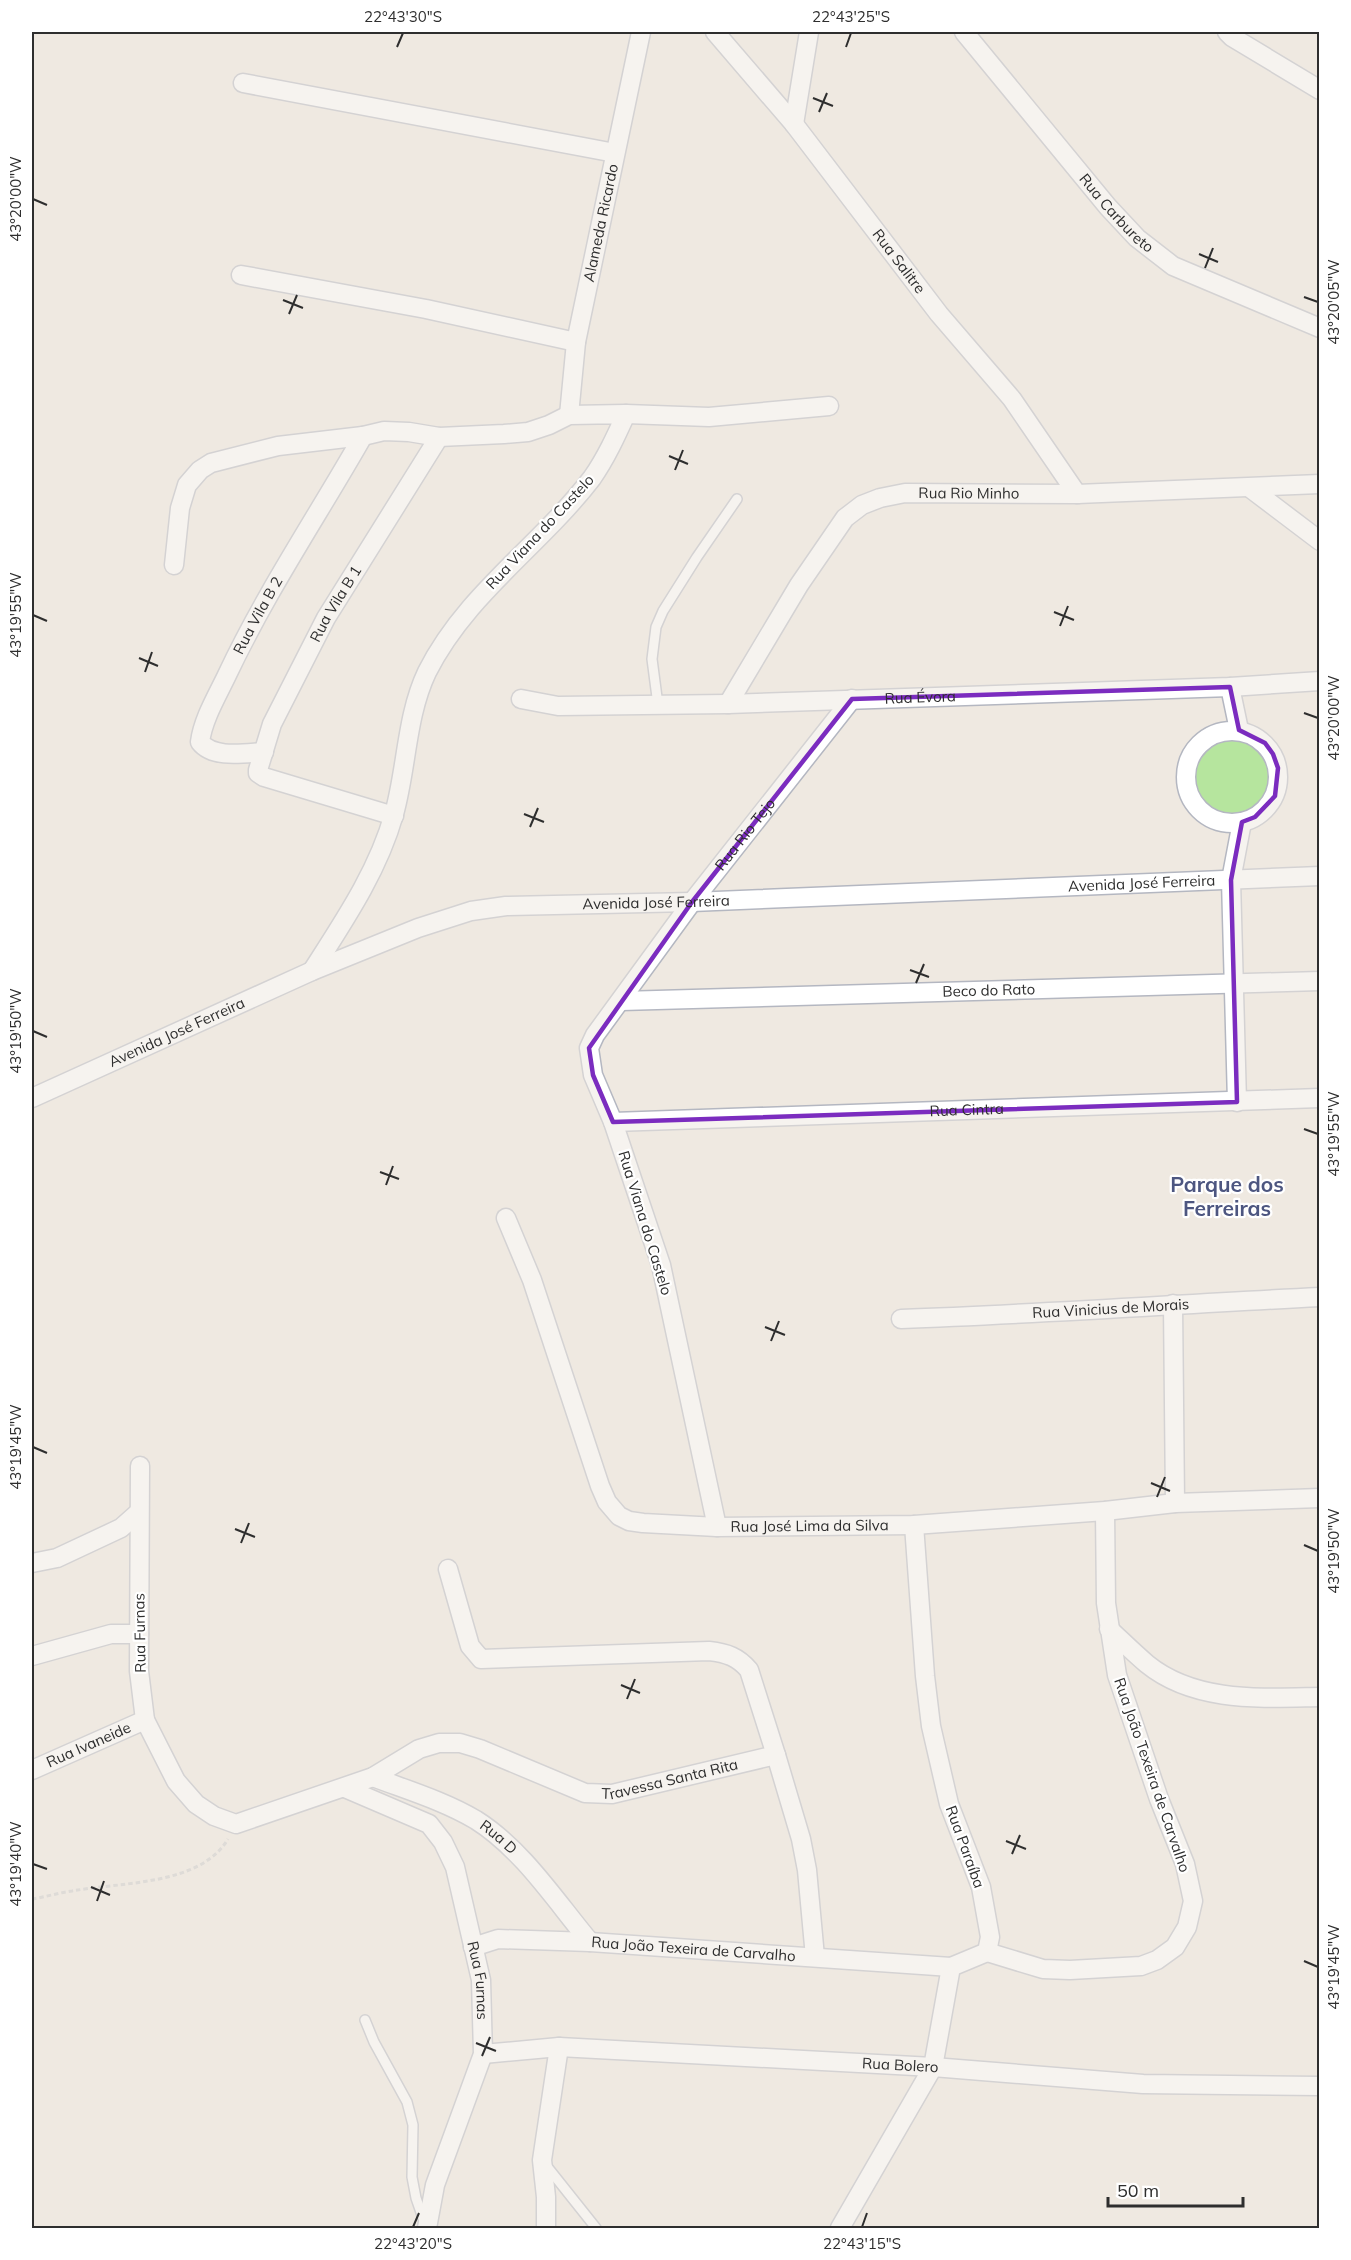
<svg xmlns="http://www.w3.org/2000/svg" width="1351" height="2260" viewBox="0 0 1351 2260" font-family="Mulish,sans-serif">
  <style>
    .green { fill: #b6e59e }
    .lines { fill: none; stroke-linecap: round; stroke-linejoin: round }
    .lane-casing { stroke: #b4b7c1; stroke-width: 12 }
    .street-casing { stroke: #b4b7c1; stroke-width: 21 }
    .path { stroke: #c9c9c9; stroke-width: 3; stroke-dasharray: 4.5 3; stroke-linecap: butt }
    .lane { stroke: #fff; stroke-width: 9 }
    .street { stroke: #fff; stroke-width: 18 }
    .marked { fill: none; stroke: #7b2cbf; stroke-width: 4.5; stroke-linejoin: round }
    .ticks { fill: none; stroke: #2e2e2e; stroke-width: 2 }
    .labels { text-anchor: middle; stroke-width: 4.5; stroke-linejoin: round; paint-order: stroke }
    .street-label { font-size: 15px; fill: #2e2e2e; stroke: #fff }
    .district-label { font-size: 21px; font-weight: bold; fill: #4d5680; stroke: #fff }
    .neatline { fill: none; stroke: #2e2e2e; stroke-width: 2 }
    .ticks-label { font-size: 15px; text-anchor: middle; fill: #2e2e2e }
  </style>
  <rect width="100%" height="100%" fill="#efe9e1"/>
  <path class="green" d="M1192 775a40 40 0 1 1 80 0a40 40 0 1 1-80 0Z"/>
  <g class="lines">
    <g class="lane-casing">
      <path id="lane" d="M658,705L652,659L656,627L663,611L697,557L737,499
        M365,2020L374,2042L407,2102L413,2125L412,2177L416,2198L424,2221
        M545,2164L596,2228"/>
    </g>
    <g class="street-casing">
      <g id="street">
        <path id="s1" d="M715,32L794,124L939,314L1012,399L1077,494"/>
        <path id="s2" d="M964,32L1108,207L1137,238L1173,266L1320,328"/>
        <path d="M1227,32L1232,37L1320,90"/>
        <path d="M243,83L615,153"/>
        <path d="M794,124L809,32"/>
        <path d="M241,275L426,309L576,342"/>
        <path d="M626,414L709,417L829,406"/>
        <path id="s3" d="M569,415L576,342L641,32"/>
        <path d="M1250,488L1320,541"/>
        <path d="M174,565L180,508L187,485L200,470L211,463L278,446L363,436L384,431L409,432L439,437L504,434L528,432L549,425L569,415L626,414C616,436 606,458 592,478C540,546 466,594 427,672C406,716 407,768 394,814C378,871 344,921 312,971"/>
        <path d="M1230,687L1239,730"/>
        <path id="s4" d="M521,699L558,706L728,704L1230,687L1320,681"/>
        <path id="s5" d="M728,704L799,585L845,518L862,505L880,498L905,493L1077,494L1320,484"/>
        <circle cx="1232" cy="777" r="46"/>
        <path id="s6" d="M264,752C245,753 213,759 200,742C203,719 217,696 227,675C266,592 318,515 363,436"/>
        <path id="s7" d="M394,816L264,777L258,773V770L272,724L326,618L439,437"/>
        <path id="s8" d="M621,1001L1320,981"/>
        <path id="s9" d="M32,1098L312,971L418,928L471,911L506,906L692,902L1320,876"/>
        <path d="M1237,1102L1231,880L1242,822"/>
        <path id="s10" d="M613,1122L1320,1098"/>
        <path id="s11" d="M506,1218L532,1280L600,1486L607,1502L619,1516L629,1521L643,1523L717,1527L914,1525L1105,1511L1175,1503L1320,1498"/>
        <path d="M1173,1304L1175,1503"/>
        <path id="s12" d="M901,1319C1041,1314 1180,1304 1320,1297"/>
        <path id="s13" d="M140,1466L139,1671L145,1720L176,1781L196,1804L214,1816L236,1824L373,1777L419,1749L439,1743H460L480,1749L585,1793L612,1794L776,1755L801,1839L807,1870L815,1957"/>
        <path id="s14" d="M717,1527L661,1265L613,1122L593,1075L589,1048L595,1035L692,902L852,699"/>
        <path d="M32,1563L57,1558L121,1528L139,1512"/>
        <path d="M448,1569L470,1646L481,1659L709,1651C727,1653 738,1657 749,1670L776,1755"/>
        <path d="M1109,1629C1122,1641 1134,1653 1147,1664C1195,1703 1262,1698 1320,1697"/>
        <path d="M32,1656L111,1634H139"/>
        <path id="s15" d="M32,1770L145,1720"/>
        <path id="s16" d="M373,1777C407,1790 444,1801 476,1820C522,1849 555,1900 590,1942"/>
        <path id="s17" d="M345,1788L429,1824L443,1842L455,1867L481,1980L483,2054L435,2185L427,2228"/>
        <path id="s18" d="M473,1947L498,1939L590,1942L951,1967"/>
        <path d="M987,1952L1043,1969L1070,1970L1141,1966L1157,1960L1175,1947L1187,1927L1193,1901L1185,1864L1159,1799L1117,1675L1106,1603L1105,1511"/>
        <path id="s19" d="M483,2054L559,2047L933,2067L1143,2084L1320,2086"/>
        <path d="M546,2228V2197L542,2160L559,2047"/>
        <path d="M840,2228L933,2067L951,1967L987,1952L990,1937L981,1887L949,1804L931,1726L925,1676L914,1525"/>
      </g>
    </g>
    <path class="path" d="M32,1899C45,1897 58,1893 72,1891C120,1882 200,1886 228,1839"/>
    <use href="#lane" class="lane"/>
    <use href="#street" class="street"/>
  </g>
  <path d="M0 0H1351V2260H0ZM1230,687L1239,730L1265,743L1273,754L1278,768L1275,796L1255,817L1242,822L1231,880L1237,1102L613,1122L593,1075L589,1048L692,902L852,699Z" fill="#efe9e1" fill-opacity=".55" fill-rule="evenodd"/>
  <path class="marked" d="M1230,687L1239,730L1265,743L1273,754L1278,768L1275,796L1255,817L1242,822L1231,880L1237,1102L613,1122L593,1075L589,1048L692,902L852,699Z"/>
  <path class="ticks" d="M397,47L403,33M846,47L851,33M813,98L833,106M819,112L827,93M33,199L47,205M1199,254L1218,262M1205,268L1213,248M1304,297L1318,302M283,300L303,308M289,314L297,295M669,456L688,464M675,470L683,450M1054,612L1074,620M33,615L47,621M1060,626L1068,606M139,658L158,666M145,672L152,652M1304,713L1318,718M524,814L544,822M530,827L538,808M910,970L929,977M916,983L924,964M33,1031L47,1037M1304,1129L1318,1134M380,1172L399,1179M386,1185L393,1166M765,1327L785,1335M771,1341L779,1321M33,1447L47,1453M1151,1483L1170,1491M1157,1497L1165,1477M235,1529L255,1537M241,1543L249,1523M1304,1545L1318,1551M621,1685L640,1693M627,1699L635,1679M1006,1841L1026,1849M1012,1854L1020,1835M33,1864L47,1869M91,1887L110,1895M97,1901L104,1881M1304,1961L1318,1967M476,2043L496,2051M482,2056L490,2037M413,2227L419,2213M862,2227L867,2213"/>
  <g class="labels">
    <g class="street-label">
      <text dy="5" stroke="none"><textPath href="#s2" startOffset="237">Rua Carbureto</textPath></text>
      <text dy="5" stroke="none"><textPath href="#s3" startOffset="195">Alameda Ricardo</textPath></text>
      <text dy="5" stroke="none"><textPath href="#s1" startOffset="294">Rua Salitre</textPath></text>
      <text dy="5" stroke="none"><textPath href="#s5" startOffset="350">Rua Rio Minho</textPath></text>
      <text transform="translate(540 532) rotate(-47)" y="5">Rua Viana do Castelo</text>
      <text dy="5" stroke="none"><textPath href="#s7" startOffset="330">Rua Vila B 1</textPath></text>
      <text dy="5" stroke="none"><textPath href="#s6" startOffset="207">Rua Vila B 2</textPath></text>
      <text dy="5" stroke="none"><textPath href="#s4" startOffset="400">Rua Évora</textPath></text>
      <text dy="5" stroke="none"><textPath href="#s14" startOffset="762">Rua Rio Tejo</textPath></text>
      <text dy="5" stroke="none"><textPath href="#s9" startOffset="1149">Avenida José Ferreira</textPath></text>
      <text dy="5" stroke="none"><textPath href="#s9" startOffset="663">Avenida José Ferreira</textPath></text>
      <text dy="5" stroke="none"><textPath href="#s8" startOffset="368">Beco do Rato</textPath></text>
      <text dy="5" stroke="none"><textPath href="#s9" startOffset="159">Avenida José Ferreira</textPath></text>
      <text dy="5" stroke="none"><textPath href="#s10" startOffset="354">Rua Cintra</textPath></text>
      <text transform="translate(645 1223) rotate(73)" y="5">Rua Viana do Castelo</text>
      <text dy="5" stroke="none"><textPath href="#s12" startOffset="210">Rua Vinicius de Morais</textPath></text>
      <text dy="5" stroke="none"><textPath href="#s11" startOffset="512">Rua José Lima da Silva</textPath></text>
      <text transform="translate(140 1633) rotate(-91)" y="5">Rua Furnas</text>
      <text dy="5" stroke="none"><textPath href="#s15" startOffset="62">Rua Ivaneide</textPath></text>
      <text transform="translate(1152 1775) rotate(71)" y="5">Rua João Texeira de Carvalho</text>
      <text dy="5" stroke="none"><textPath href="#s13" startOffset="860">Travessa Santa Rita</textPath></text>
      <text dy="5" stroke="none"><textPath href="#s16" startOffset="140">Rua D</textPath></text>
      <text transform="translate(965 1847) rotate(70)" y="5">Rua Paraíba</text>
      <text dy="5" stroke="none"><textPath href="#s18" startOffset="222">Rua João Texeira de Carvalho</textPath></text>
      <text dy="5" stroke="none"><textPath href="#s17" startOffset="258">Rua Furnas</textPath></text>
      <text dy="5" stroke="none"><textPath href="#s19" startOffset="418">Rua Bolero</textPath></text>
    </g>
    <g class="district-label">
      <text x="1227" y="1192">Parque dos<tspan x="1227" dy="24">Ferreiras</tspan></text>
    </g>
  </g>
  <rect width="1351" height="2260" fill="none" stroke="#ffffff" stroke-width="66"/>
  <path d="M1108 2197v9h135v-9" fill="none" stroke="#2e2e2e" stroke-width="3"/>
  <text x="1117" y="2197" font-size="18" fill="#2e2e2e" stroke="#ffffff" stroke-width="4.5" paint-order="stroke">50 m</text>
  <rect x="33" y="33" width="1285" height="2194" class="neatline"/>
  <g class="ticks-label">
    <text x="403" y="22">22°43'30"S</text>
    <text x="851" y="22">22°43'25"S</text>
    <text transform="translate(16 199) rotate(-90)" y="5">43°20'00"W</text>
    <text transform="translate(1334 302) rotate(-90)" y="5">43°20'05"W</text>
    <text transform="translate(16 615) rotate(-90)" y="5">43°19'55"W</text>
    <text transform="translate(1334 718) rotate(-90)" y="5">43°20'00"W</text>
    <text transform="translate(16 1031) rotate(-90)" y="5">43°19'50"W</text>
    <text transform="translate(1334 1134) rotate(-90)" y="5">43°19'55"W</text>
    <text transform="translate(16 1447) rotate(-90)" y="5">43°19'45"W</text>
    <text transform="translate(1334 1551) rotate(-90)" y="5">43°19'50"W</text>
    <text transform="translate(16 1864) rotate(-90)" y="5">43°19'40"W</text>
    <text transform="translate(1334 1967) rotate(-90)" y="5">43°19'45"W</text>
    <text x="413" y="2249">22°43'20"S</text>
    <text x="862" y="2249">22°43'15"S</text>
  </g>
</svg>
